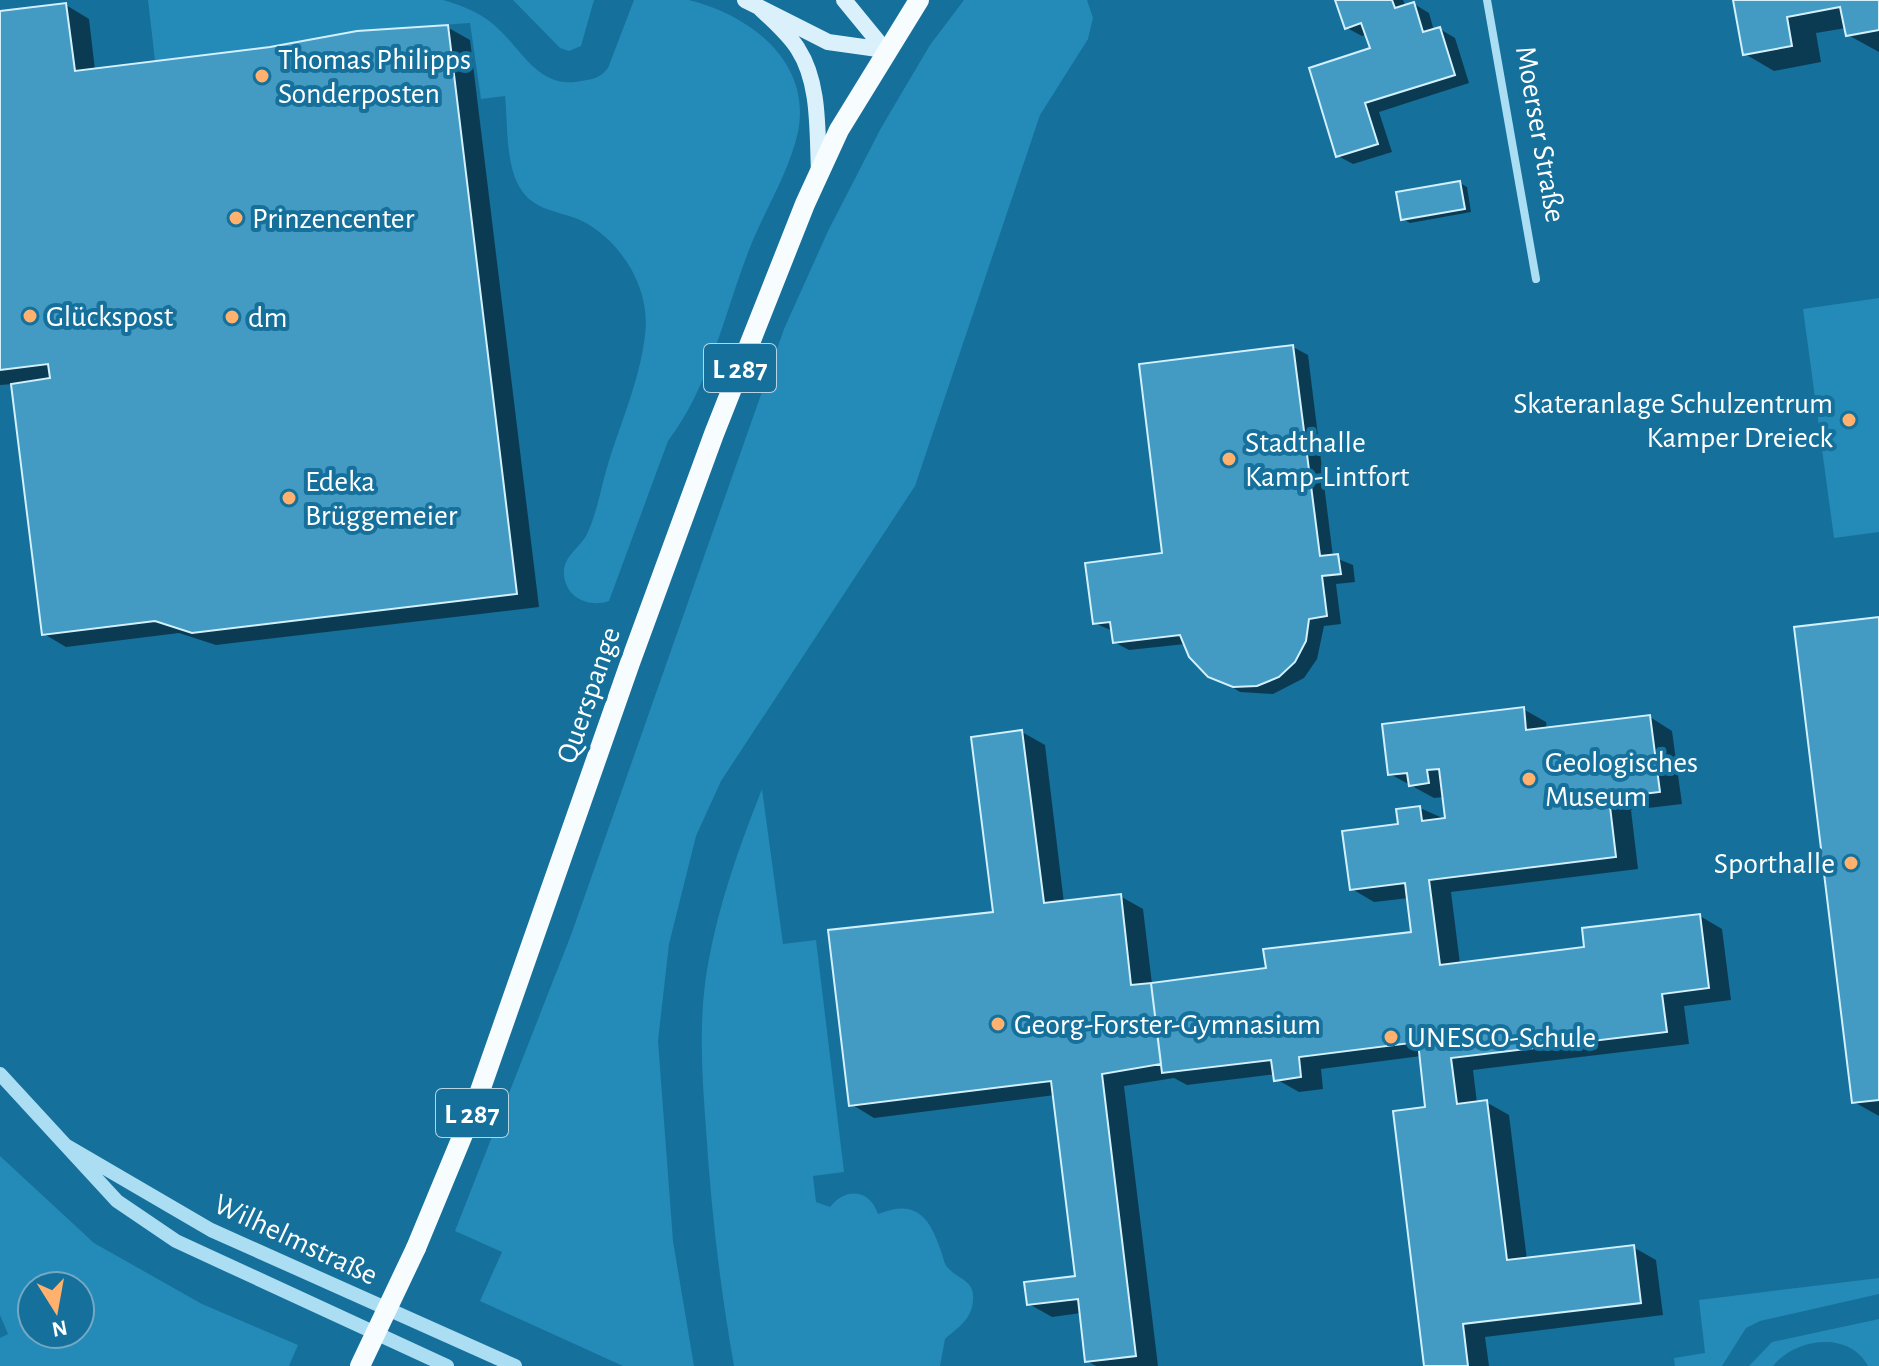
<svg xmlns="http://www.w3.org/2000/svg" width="1879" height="1366" viewBox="0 0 1879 1366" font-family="'Alegreya Sans',sans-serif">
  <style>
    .green { fill: #248ab8; fill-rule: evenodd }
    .shadow { fill: #0007 }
    .building { fill: #439bc4; stroke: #d3f0fd; stroke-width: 2 }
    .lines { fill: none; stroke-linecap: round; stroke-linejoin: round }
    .minor { stroke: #abddf3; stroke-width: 8 }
    .tertiary { stroke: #abddf3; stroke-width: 14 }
    .secondary { stroke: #daf1fc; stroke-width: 16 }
    .primary { stroke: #f7fcff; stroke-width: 20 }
    .primary-bridge { stroke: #f7fcff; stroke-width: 20 }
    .poi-dot { fill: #ffb16d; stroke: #15709b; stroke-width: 3 }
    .labels { text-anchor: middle; stroke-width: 8; stroke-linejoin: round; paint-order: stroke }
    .shield { fill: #15709b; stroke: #b9d4e1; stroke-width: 2 }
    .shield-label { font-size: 28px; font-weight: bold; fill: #fff }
    .poi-label { font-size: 30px; fill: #fff; stroke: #15709b; text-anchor: start }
    .street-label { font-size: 30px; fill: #fff; stroke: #15709b }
  </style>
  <rect width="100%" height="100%" fill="#15709b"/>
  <path class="green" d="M148,0H443C461,5 479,12 493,24C522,48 537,90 581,81C594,79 600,78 608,68L634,0C651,0 672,0 689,0C750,15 812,62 798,132C789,173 764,211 749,250C724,314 710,386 668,441L609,601C589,608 566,598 564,575C562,557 580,548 587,534C597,513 601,487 608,464C621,422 640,379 645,335C651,291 624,245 586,223C565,211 537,213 522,191C505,167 508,125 505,96L481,99L470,23L357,31L270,47L155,61Z
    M513,0H594L581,46L569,51L560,48Z
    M964,0H1087L1093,18L1088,39L1040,115L915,486L721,781L696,836L669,944L658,1041L673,1241L694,1366H623L480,1301L502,1252L455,1231L571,935L784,329L828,231L881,128L930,45Z
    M1879,298V532L1834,538L1803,309Z
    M762,789L783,944L816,940L844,1172L813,1176L816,1202L830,1207C845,1187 870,1189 878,1214C915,1199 929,1215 941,1251C943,1256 944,1264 948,1268C959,1280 975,1280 973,1300C972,1320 958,1327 945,1339L940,1366H734C720,1287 711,1209 706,1129C702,1075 698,1019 708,964C719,903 739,847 762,789Z
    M0,1156L94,1243L202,1304L298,1345L289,1366H0V1338L8,1334L0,1315ZM32,1286H80V1334H32Z
    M1879,1278V1294L1760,1321L1746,1328L1722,1366H1675L1674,1358L1705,1353L1699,1300Z
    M1879,1319V1366H1868C1849,1330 1795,1338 1773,1366H1749L1772,1342Z"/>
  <path class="shadow" d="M1337,0H1403L1406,7L1414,4L1429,13L1434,31L1440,29L1455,38L1469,83L1379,112L1392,152L1353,164L1338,156L1373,50L1367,34L1362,36L1347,28Z
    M1735,0H1879V52L1848,35L1846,28L1816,33L1821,62L1774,71L1745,54Z
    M66,5L89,19L95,70L447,27L470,40L539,607L216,645L179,633L66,647L44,634L13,384L0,385V13Z
    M1460,183L1467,187L1471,212L1410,223L1403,219Z
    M1293,347L1308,355L1333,557L1353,565L1355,582L1336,584L1341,624L1324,626L1317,659L1304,678L1273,694L1240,692L1200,667L1185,644L1129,650L1114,642L1113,631L1094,623L1164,555Z
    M1879,619V1116L1854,1102Z
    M1523,709L1546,722L1547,730L1650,717L1672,731L1682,804L1631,810L1638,869L1451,892L1460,964L1586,949L1700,916L1722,929L1731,1000L1684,1006L1689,1044L1473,1070L1477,1103L1486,1102L1509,1115L1527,1260L1633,1247L1656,1260L1663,1315L1485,1337L1489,1366H1426L1428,1109L1421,1056L1321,1069L1323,1089L1299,1092L1276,1079L1275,1074L1187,1085L1174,1078L1124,1086L1158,1366H1096L1087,1361L1081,1313L1052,1317L1029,1304L1077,1278L1055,1095L874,1118L851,1104L995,914L1022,732L1045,745L1064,903L1120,896L1143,909L1152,984L1268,970L1413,933L1409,898L1374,902L1352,889L1400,826L1420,808L1447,820L1444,797L1434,798L1390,774Z"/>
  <path class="building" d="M1335,0H1392L1395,8L1414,2L1423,32L1440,27L1455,75L1365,103L1378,144L1336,157L1309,68L1370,48L1361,23L1345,29Z
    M1733,0H1879V30L1846,36L1840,7L1787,17L1792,46L1743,55Z
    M66,3L75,71L270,47L357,31L448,25L517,594L192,633L155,621L42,635L11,384L50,378L48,364L0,370V11Z
    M1460,181L1465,209L1401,220L1396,192Z
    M1293,345L1320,556L1338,554L1341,574L1322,576L1327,616L1309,619L1306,641L1295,662L1279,677L1257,686L1233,687L1208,677L1189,657L1180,635L1113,643L1110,622L1093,624L1085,563L1162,553L1139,364Z
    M1879,617V1100L1852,1103L1794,627Z
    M1524,707L1526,730L1650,715L1660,792L1609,798L1616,857L1429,880L1440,965L1584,947L1582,928L1700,914L1709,988L1662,994L1667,1032L1451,1058L1457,1104L1487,1100L1507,1260L1634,1245L1641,1303L1463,1324L1468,1366H1424L1393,1111L1425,1107L1418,1042L1299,1057L1301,1077L1274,1081L1271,1060L1162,1073L1151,983L1266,968L1263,949L1411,932L1405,883L1350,890L1342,831L1398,824L1396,809L1420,806L1422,821L1445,818L1439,769L1427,770L1429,783L1409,786L1407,773L1388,775L1382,724Z
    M1022,730L1044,903L1121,894L1131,985L1151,983L1161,1064L1102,1074L1136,1356L1085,1362L1078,1299L1027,1305L1024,1282L1075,1276L1051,1081L849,1106L828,930L993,912L971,737Z"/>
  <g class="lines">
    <path class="minor" d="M1487,0L1536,279"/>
    <path class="tertiary" d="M0,1074L117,1201L176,1241L447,1366
      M67,1146L211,1230L515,1366"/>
    <path class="secondary" d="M745,0L828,42L885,50
      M844,0L885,50
      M760,8C772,20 789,34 798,49C820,83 817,131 819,171"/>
    <path class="primary" d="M416,1248L474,1108L630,663L714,434L805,204L839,130L919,0"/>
    <path class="primary-bridge" d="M360,1366L416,1248"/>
  </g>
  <g class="poi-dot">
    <circle cx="262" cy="76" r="8"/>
    <circle cx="236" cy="218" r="8"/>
    <circle cx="30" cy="316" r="8"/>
    <circle cx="232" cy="317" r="8"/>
    <circle cx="1849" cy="420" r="8"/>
    <circle cx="1229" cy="459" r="8"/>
    <circle cx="289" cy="498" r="8"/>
    <circle cx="1529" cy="779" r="8"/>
    <circle cx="1851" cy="863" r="8"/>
    <circle cx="998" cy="1024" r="8"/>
    <circle cx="1391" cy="1037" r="8"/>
  </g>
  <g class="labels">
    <g class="shield">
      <rect x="704" y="344" width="72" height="48" rx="6"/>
      <rect x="436" y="1089" width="72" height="48" rx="6"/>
    </g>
    <g class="shield-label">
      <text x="740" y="378">L 287</text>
      <text x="472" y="1123">L 287</text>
    </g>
    <g class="poi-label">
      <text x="278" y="69">Thomas Philipps<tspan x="278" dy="34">Sonderposten</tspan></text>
      <text x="252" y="228">Prinzencenter</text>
      <text x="46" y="326">Glückspost</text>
      <text x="248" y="327">dm</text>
      <text x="1833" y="413" text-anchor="end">Skateranlage Schulzentrum<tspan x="1833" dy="34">Kamper Dreieck</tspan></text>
      <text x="1245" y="452">Stadthalle<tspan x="1245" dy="34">Kamp-Lintfort</tspan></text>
      <text x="305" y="491">Edeka<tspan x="305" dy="34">Brüggemeier</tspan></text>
      <text x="1545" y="772">Geologisches<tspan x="1545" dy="34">Museum</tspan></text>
      <text x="1835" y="873" text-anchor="end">Sporthalle</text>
      <text x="1014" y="1034">Georg-Forster-Gymnasium</text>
      <text x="1407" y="1047">UNESCO-Schule</text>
    </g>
    <g class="street-label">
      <text transform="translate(1541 134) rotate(80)" y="10">Moerser Straße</text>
      <text transform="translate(588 695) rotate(-71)" y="10">Querspange</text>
      <text transform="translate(296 1239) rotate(25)" y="10">Wilhelmstraße</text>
    </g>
  </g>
  <g transform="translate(56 1310) rotate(169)"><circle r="38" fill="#15709b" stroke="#73a9c3" stroke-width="2"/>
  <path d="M0-6L14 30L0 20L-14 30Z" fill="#ffb16d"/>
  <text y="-12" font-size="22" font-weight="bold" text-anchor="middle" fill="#ffffff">N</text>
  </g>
</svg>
